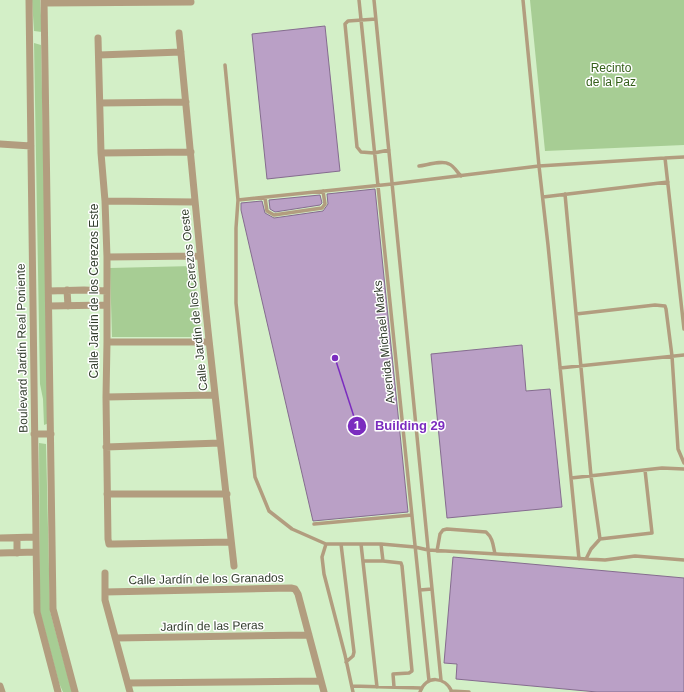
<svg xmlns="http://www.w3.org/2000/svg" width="684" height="692" viewBox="0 0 684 692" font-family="Helvetica,sans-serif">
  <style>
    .green { fill: #a7cd94 }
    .building { fill: #baa0c6; stroke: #856c8f }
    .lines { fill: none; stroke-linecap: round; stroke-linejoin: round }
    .lane { stroke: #b29d7f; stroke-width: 3.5 }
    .street { stroke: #b29d7f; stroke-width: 7 }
    .labels { text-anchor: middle; stroke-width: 3; stroke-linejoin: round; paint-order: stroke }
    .park-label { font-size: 12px; fill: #345f1a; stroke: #fff }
    .street-label { font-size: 12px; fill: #323d2d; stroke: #fff }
    .leader { fill: none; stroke: #7b2cbf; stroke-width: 1.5 }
    .callout-dot { fill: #7b2cbf; stroke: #fff; stroke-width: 1.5 }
    .mark-label { font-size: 12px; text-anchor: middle; font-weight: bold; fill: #fff }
    .callout-label { font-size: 13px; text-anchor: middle; font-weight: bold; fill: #7b2cbf; stroke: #fff; stroke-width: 3; stroke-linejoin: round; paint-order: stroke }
  </style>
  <rect width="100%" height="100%" fill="#d3efc7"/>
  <path class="green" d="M32,0H40L42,32L34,31Z
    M530,0H684V145L545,151Z
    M34,43L41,45L49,423L44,425L43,399L40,384Z
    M194,266L201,337H112L110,268Z
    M39,443L46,444L50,611L72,692H63L59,683L40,612Z"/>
  <path class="building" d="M325,26L340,171L267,179L252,34Z
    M375,189L408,512L313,521L241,210V203L262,201L265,213L274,218L323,211L328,204L327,194Z
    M320,195L322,203L320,205L275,212L270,209L269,200Z
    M522,345L526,391L550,389L562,507L447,518L431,354Z
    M453,557L684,578V692H597L456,679L457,664L444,663Z"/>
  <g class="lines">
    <path class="lane" d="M359,0L378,186L429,681
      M374,0L441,680
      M523,0L539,166L548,245L579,559
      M376,19L348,21L345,24L357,147L361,152L374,153L389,150
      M225,65L238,200
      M684,157L665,158L539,166L392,184L238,200L236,228V303L255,477L269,511L292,529L326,544H381L415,547L428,550L605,560L635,556L684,560
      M665,158L684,329
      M419,166C427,165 443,160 449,164C454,166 457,172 461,176
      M565,194L591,476L600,539
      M543,197L668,182
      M265,198L267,211L274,215L322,208L325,204L323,191
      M576,314L655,305L665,306L666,309L672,356L678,449L684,463
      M560,368L684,355
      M571,478L662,468L684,469
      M314,524L412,515
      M326,544L322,557L324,574L345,655L353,692
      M341,544L354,652L353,656L346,662
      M361,544L377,687
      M381,544L383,561
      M437,551L440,534L443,530L447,529L486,532C493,538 493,545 495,554
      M586,559L591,549L600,539L652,533L645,470
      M363,561H383L401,563L402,566L412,671L409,673L393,674L394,687
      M420,590L432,589
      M352,686L421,688
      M451,691L469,692
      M420,692C426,675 445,676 452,692"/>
    <path class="street" d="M29,0L37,612L58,692
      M44,0L53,609L75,692
      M44,3L191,2
      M179,33C189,135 198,238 209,340C217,415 226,490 234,566
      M98,38L101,153L105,201L107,257V342L106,397L108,539L109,544H114L231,542
      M99,55L181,52
      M100,103L186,102
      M0,144L31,146
      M101,153L191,152
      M105,201L195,202
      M107,257L200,256
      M67,290L68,306
      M49,291L84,290L107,291
      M49,306L107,305
      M107,342H209
      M106,397L215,395
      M34,434H51
      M106,447L220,443
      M107,494H227
      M0,538L35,537
      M0,553L36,552
      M17,553V538
      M105,573V600L130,692
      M105,592L291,588L295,589L298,594L324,692
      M116,638L309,635
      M128,683L321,681
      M0,686L2,692"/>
  </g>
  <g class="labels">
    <g class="park-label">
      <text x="611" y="72">Recinto<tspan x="611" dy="14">de la Paz</tspan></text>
    </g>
    <g class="street-label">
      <text transform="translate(94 291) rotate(-90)" y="4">Calle Jardín de los Cerezos Este</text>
      <text transform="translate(194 300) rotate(-96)" y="4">Calle Jardín de los Cerezos Oeste</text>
      <text transform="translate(384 342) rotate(-96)" y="4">Avenida Michael Marks</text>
      <text transform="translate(22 348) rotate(-91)" y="4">Boulevard Jardín Real Poniente</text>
      <text transform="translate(206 579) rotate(-1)" y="4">Calle Jardín de los Granados</text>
      <text transform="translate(212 626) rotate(-1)" y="4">Jardín de las Peras</text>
    </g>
  </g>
  <path class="leader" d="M335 358L357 426"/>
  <g class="callout-dot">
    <circle cx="335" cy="358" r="4"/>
    <circle cx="357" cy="426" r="10"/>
  </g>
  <g class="mark-label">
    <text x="357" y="430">1</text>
  </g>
  <g class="callout-label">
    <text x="410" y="430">Building 29</text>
  </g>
</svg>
